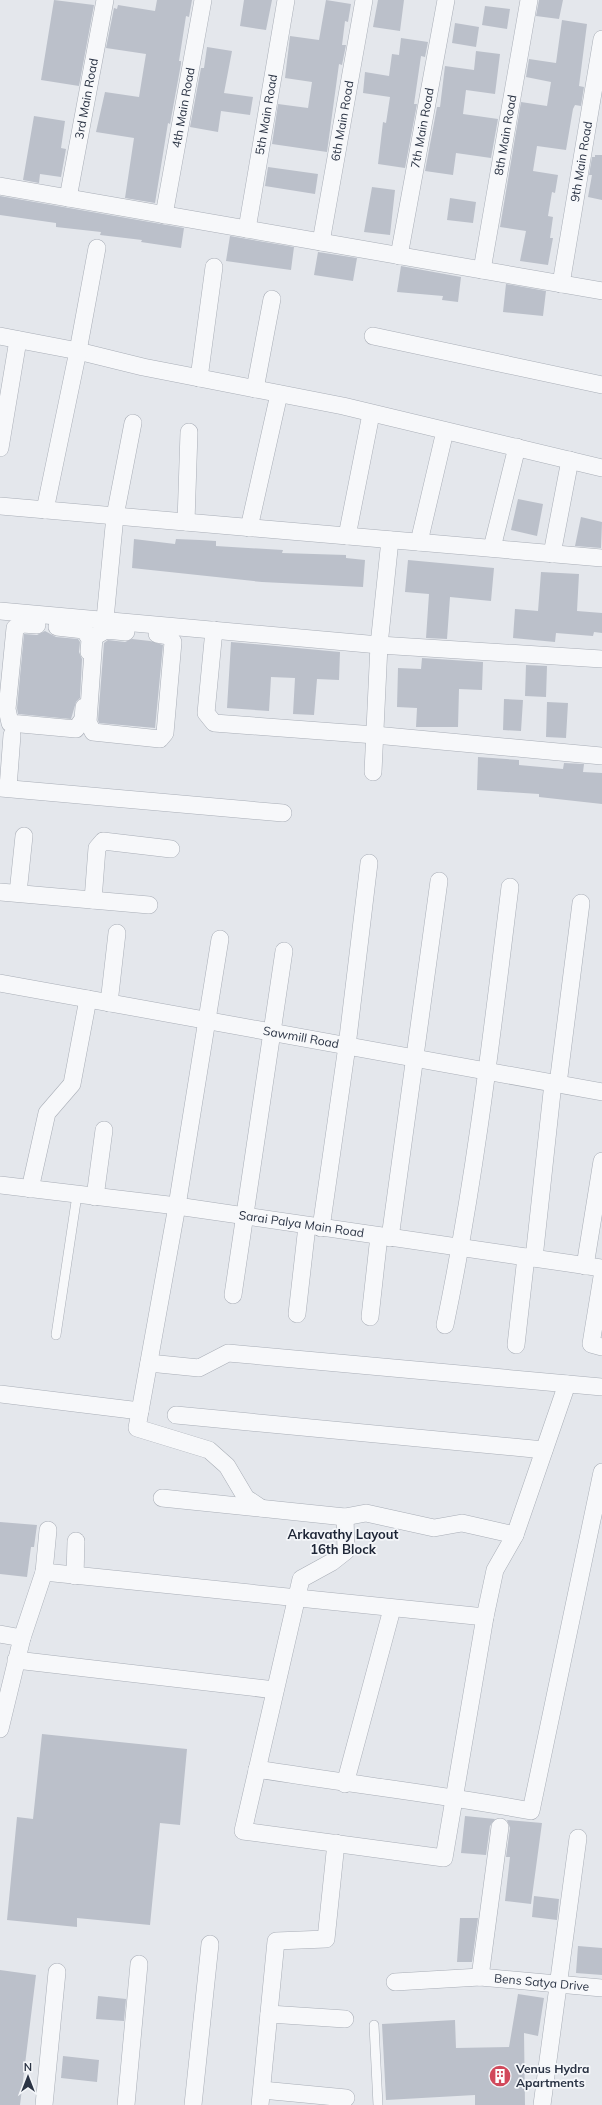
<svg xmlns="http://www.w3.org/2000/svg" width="602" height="2105" viewBox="0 0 602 2105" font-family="Mulish,sans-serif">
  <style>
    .building { fill: #bbc0ca }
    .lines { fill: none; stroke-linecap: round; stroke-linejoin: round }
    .lane-casing { stroke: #a9aeb7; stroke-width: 10 }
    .street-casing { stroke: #a9aeb7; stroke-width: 18 }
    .lane { stroke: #f7f8fa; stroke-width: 9 }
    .street { stroke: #f7f8fa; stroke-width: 17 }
    .labels { text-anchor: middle; stroke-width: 3.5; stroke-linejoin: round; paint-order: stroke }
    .street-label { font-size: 12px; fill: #2b3445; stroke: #f4f6f9 }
    .poi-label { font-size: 12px; font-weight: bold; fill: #2b3445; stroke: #f4f6f9; text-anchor: start }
    .neighbourhood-label { font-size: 13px; font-weight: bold; fill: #1d2536; stroke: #f4f6f9 }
  </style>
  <rect width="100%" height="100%" fill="#e4e7ec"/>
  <path class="building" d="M54,0L94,5L79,86L41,80Z
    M157,0H192L189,17L186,16L179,61H181V64L170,124L168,123L155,203L125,198L134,138L96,132L105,92L139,97L146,54L106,48L114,8L117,9L118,5L155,11Z
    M244,0H272L266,30L240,26Z
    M326,0L351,4L348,22L345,21L342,45H346L342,65L339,64L327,152L272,144L278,104L308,108L312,82L285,78L290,36L319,40Z
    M378,0H404L400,31L373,27Z
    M539,0H563L559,19L536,16Z
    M485,6L510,9L507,29L482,25Z
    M562,20L587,24L579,86L584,87L581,106L575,105L573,109L566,150L537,146L533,171L558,175L555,193L552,192L548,216L553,217L550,238H553L548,265L520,261L526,231L500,227L521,102L547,106L551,82L526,77L529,59L556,63Z
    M455,23L479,27L476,47L452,43Z
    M401,38L428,42L425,57L421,56L414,104H417L405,168L378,164L383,122L386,123L390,97L363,93L365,72L389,76L392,54L399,55Z
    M207,47L232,51L224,93L253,97L250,115L221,111L218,132L190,127L201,68H204Z
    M476,51L500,54L495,94L466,90L463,114L498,119L491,158L456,153L453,175L425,171L437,107H440L445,66L474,70Z
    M34,116L65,121L61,148L66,149L61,177L40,174L39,183L23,180Z
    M595,155H602V200L588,197L592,175H589L592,157H595Z
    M268,167L318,174L315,194L265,186Z
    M372,187L395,190L390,235L364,232Z
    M0,196L184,228L181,248L141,242L142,240L100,235L101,232L56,227V223L0,215Z
    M450,198L476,202L473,223L447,220Z
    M230,236L294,247L291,270L226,261Z
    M318,252L357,258L353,281L314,275Z
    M401,266L461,277L458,302L442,300L443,296L397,292Z
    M506,284L546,291L543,316L503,312Z
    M518,499L543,504L537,536L511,530Z
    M581,517L602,522L601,548L575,546Z
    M134,539L175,544L176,539L200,540L216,541V546L283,550L282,553L346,555V558L365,560L363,587L262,582L132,568Z
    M408,560L494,568L491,601L450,597L447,639L426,638L429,594L405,592Z
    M541,572L579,574L577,611L602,613V633L594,632L593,636L556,633L555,642L513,638L515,609L538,611Z
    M45,631L56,637L78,639L80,642L79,652L82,659L80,698L76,702L71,719L18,714L17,708L24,634L37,635Z
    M132,639L150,641L163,645L155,728L99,723L98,720L104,643L108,640L125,642Z
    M231,642L340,652L339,680L317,679L314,715L293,714L295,678L271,677L269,711L227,708Z
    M422,658L483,662L482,690L459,689L458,727H416L417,708L397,707L398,668L421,669Z
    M526,665L547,666L546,697L525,696Z
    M504,699L523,700L521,731L503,730Z
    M547,702L568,703L566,738L546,737Z
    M478,757L519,760V765L563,769L564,763L584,764L583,772L602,773V804L539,797V794L477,790Z
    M0,1522L37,1525L34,1547H31L27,1577L0,1574Z
    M42,1734L187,1749L180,1825L160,1823L150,1925L77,1918V1927L7,1920L17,1817L33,1819Z
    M465,1816L495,1819L490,1826L486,1855L461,1853Z
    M507,1820L542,1823L531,1904L505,1901L510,1857H506L510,1828Z
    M534,1896L559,1899L557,1920L532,1917Z
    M460,1918H478L472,1962H457Z
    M578,1946L602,1948V1975L576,1973Z
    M0,1970L36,1975L20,2105H0Z
    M518,1994L544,1998L538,2036L524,2033L525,2105H475V2095L386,2100L382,2024L455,2020L456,2048L509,2047Z
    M98,1996L126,1999L124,2021L96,2019Z
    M63,2056L99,2060L97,2082L61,2078Z"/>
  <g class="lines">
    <g class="lane-casing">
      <path id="lane" d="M56,1335L77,1195
        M374,2025L378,2105"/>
    </g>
    <g class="street-casing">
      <g id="street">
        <path d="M0,186L602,291"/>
        <path id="s1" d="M68,198L105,0"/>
        <path id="s2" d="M164,215L203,0"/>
        <path id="s3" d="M247,229L286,0"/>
        <path id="s4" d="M321,242L364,0"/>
        <path id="s5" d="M399,256L446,0"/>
        <path id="s6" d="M482,270L529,0"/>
        <path id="s7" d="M561,284L602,39"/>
        <path d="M0,336L78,351L143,367L343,406L602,468"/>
        <path d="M373,336L602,385"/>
        <path d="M199,378L214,267"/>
        <path d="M255,389L272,299"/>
        <path d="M0,448L18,340"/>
        <path d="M0,506L602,558"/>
        <path d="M45,510L78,351L97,248"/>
        <path d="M186,522L189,432"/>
        <path d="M249,528L279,394"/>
        <path d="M347,536L371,414"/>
        <path d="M419,542L445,431"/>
        <path d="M492,548L517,447"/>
        <path d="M552,554L570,460"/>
        <path d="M0,611L379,645L602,659"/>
        <path d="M105,619L115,516L133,423"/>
        <path d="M37,625L22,624L15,628L7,709L10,723L76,729L83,719L84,707"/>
        <path d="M57,627L84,630L90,639L89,652"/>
        <path d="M214,630L206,713L214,723L375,735L602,756"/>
        <path d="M126,632L106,630L94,637L88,722L93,732L160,739L165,733L173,642L169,636L157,634L158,627"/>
        <path d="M373,772L379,645L390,540"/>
        <path d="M0,788L283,813"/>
        <path d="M8,788L12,735"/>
        <path d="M0,892L149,905"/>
        <path d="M18,893L24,836"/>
        <path d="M93,900L97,848L103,841L171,849"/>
        <path d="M220,939L177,1206L137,1428L209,1450L227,1466L246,1498L261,1508"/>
        <path id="s8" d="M0,983L602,1092"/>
        <path d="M109,1003L117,933"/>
        <path d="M558,1084L581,903"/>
        <path id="s9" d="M0,1185L177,1206L602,1268"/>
        <path d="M30,1189L47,1113L72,1084L88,999"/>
        <path d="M95,1197L104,1130"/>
        <path d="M321,1228L347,1046L369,863"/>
        <path d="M390,1238L439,881"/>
        <path d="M534,1258L553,1083"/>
        <path d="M585,1266L602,1161"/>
        <path d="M602,1277L591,1344L602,1347"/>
        <path d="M233,1295L284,951"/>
        <path d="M297,1314L307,1226"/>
        <path d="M370,1317L379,1236"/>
        <path d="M445,1325C475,1181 492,1033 510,887"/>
        <path d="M516,1345L526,1257"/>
        <path d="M149,1363L199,1368L228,1353L602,1387"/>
        <path d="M0,1394L140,1411"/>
        <path d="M176,1415L544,1450"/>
        <path d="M162,1498L345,1517L366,1513L434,1528L462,1523L515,1535"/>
        <path d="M345,1517L346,1551L332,1562L301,1579L243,1831L444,1858L485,1617L495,1570L515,1535L567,1384"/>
        <path d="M44,1572L48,1530"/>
        <path d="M75,1576L76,1541"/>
        <path d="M0,1634L22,1638"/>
        <path d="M16,1660L275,1690"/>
        <path d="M0,1729L22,1638L44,1572L485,1617"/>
        <path d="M257,1769C348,1784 440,1794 531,1811L602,1472"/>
        <path d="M345,1784L392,1609"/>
        <path d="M480,1977L500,1827"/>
        <path id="s10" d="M395,1982L480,1977L602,1988"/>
        <path d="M269,2014L345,2019"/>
        <path d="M262,2090L346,2098"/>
        <path d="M44,2105L57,1972"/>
        <path d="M126,2105L139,1964"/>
        <path d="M193,2105L210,1944"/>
        <path d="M260,2105L276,1941L326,1939L336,1843"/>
        <path d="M542,2105L578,1838"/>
      </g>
    </g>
    <use href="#lane" class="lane"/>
    <use href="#street" class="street"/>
  </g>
  <defs>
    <g id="building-disc" transform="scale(1.15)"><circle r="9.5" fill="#d1495b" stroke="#f4f6f9"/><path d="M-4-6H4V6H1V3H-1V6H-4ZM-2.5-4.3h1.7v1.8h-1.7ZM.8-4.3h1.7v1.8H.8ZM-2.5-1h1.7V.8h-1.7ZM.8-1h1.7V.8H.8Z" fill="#fff"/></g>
  </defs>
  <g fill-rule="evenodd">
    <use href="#building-disc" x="500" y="2076"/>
  </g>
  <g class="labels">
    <g class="street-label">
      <text dy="4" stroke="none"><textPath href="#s1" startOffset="101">3rd Main Road</textPath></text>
      <text dy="4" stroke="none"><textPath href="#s2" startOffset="109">4th Main Road</textPath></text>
      <text dy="4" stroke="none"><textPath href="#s3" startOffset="116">5th Main Road</textPath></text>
      <text dy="4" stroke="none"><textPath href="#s4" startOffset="123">6th Main Road</textPath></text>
      <text dy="4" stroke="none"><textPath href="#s5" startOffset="130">7th Main Road</textPath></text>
      <text dy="4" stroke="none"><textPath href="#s6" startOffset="137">8th Main Road</textPath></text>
      <text dy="4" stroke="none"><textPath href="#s7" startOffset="124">9th Main Road</textPath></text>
      <text dy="4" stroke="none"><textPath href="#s8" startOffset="306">Sawmill Road</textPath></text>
      <text dy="4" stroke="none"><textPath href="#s9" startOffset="304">Sarai Palya Main Road</textPath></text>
      <text dy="4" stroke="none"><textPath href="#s10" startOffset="147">Bens Satya Drive</textPath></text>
    </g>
    <g class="poi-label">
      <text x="516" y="2073">Venus Hydra<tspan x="516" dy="14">Apartments</tspan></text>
    </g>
    <g class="neighbourhood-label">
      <text x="343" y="1539">Arkavathy Layout<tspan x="343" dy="15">16th Block</tspan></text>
    </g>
  </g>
  <g transform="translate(28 2077)" stroke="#f4f6f9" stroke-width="3" paint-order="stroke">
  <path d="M0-3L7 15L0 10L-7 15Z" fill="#2b3445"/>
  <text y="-6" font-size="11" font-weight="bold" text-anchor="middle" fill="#2b3445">N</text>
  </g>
</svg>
